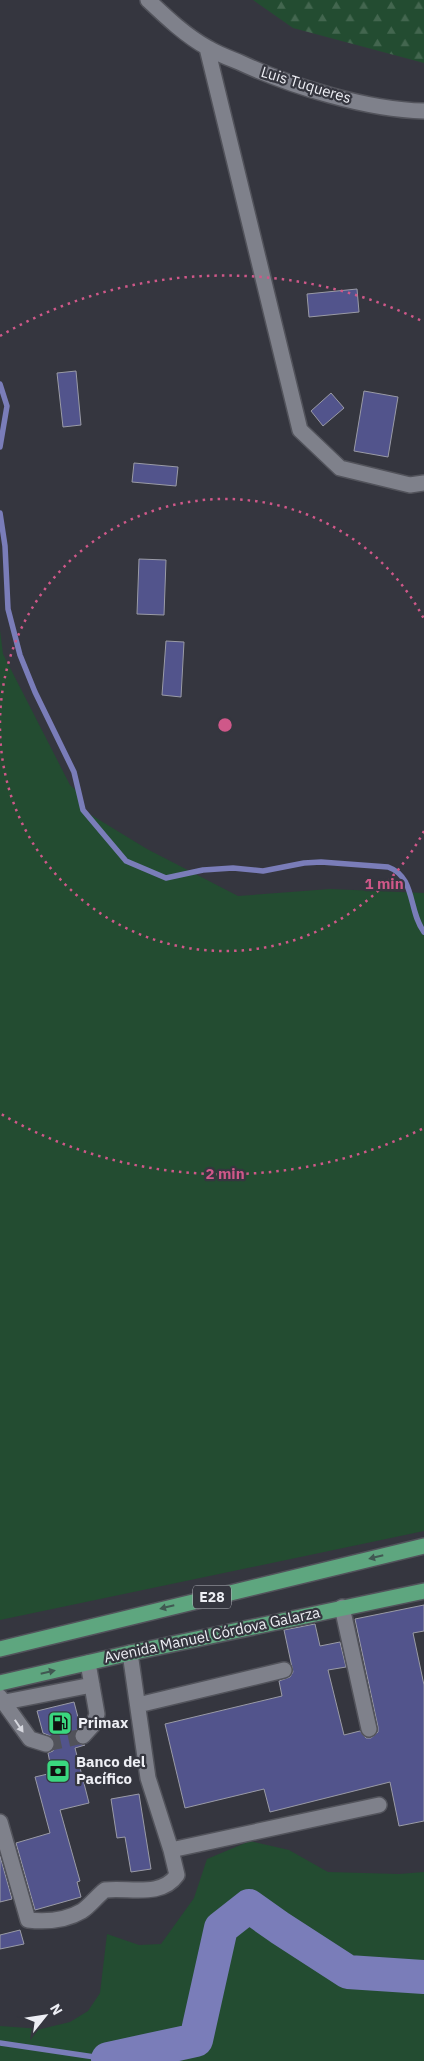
<svg xmlns="http://www.w3.org/2000/svg" width="424" height="2061" viewBox="0 0 424 2061" font-family="'IBM Plex Sans',sans-serif">
  <style>
    .grass { fill: #234c31 }
    .forest { fill: url(#forest-firs) }
    .lines { fill: none; stroke-linecap: round; stroke-linejoin: round }
    .stream { stroke: #7a7db9; stroke-width: 5.5 }
    .river { stroke: #7a7db9; stroke-width: 34 }
    .building { fill: #52548c; stroke: #9a9ba6 }
    .minor-tunnel { stroke: #51525a; stroke-width: 15; stroke-dasharray: 15 8; stroke-linecap: butt }
    .minor-casing { stroke: #52535b; stroke-width: 18 }
    .major-casing { stroke: #52535b; stroke-width: 18 }
    .minor { stroke: #7f818b; stroke-width: 15 }
    .major { stroke: #5ea67f; stroke-width: 15 }
    .oneway { fill: #415852 }
    .oneway2 { fill: #d7d8df }
    .ring { fill: none; stroke: #cf5889; stroke-width: 2.5; stroke-dasharray: 2.5 5 }
    .labels { text-anchor: middle; stroke-width: 4.5; stroke-linejoin: round; paint-order: stroke }
    .shield { fill: #35363f; stroke: #b6b7be; stroke-width: 1 }
    .shield-label { font-size: 14px; font-weight: bold; fill: #edeef4 }
    .street-label { font-size: 15px; fill: #edeef4; stroke: #35363f }
    .poi-label { font-size: 15px; font-weight: bold; fill: #edeef4; stroke: #35363f; text-anchor: start }
    .centre { fill: #cf5889; stroke: #35363f; stroke-width: 2.5 }
    .ring-label { font-size: 15px; text-anchor: middle; font-weight: bold; fill: #cf5889; stroke: #35363f; stroke-width: 4.5; stroke-linejoin: round; paint-order: stroke }
  </style>
  <defs>
    <pattern id="forest-firs" width="22" height="20" patternUnits="userSpaceOnUse" patternTransform="scale(1.25)"><rect width="22" height="20" fill="#234c31"/><path d="M5 1l3.5 6h-7zM16 11l3.5 6h-7z" fill="#43664f"/></pattern>
  </defs>
  <rect width="100%" height="100%" fill="#35363f"/>
  <path class="grass" d="M0,630L3,654L70,785L78,792L83,810L147,849L238,896L330,889L424,893V1531L0,1620Z
    M250,1841L289,1850L328,1872L399,1874L424,1872V2061H0V2026L41,2029L70,2022L88,2011L100,1993L107,1934L139,1945L161,1944L194,1898L207,1859Z"/>
  <path class="forest" d="M253,0H424V63L293,28Z"/>
  <g class="lines">
    <path class="stream" d="M0,384L7,406L0,447
      M0,513L5,546L8,609L20,655L35,692L74,772L83,810L126,861L166,878L203,870L233,868L263,871L304,863L321,862L388,867C416,877 408,911 424,932
      M0,2043L108,2059"/>
    <path class="river" d="M108,2059L196,2040L221,1928L249,1906L280,1928L348,1972L424,1977"/>
  </g>
  <path class="building" d="M357,289L359,312L309,317L307,294Z
    M76,371L81,425L63,427L57,373Z
    M364,391L398,397L388,457L354,451Z
    M331,393L344,408L323,426L311,411Z
    M134,463L178,467L176,486L132,482Z
    M139,559L166,560L164,615L137,614Z
    M166,641L184,642L181,697L162,695Z
    M424,1605V1631L413,1633L424,1685V1821L399,1826L390,1782L270,1812L264,1789L185,1808L165,1724L282,1696L279,1681L290,1677L293,1672L284,1630L315,1624L320,1646L340,1642L346,1667L328,1670L344,1735L360,1731L366,1738H371L378,1732V1727L355,1619Z
    M74,1702L80,1725L74,1734V1738L77,1743L85,1745L75,1748L89,1803L60,1810L80,1881L77,1882L81,1897L35,1910L16,1843L50,1833L35,1777L52,1773L48,1753L53,1751L55,1742L53,1737L43,1733L37,1711Z
    M139,1794L151,1869L131,1872L125,1837L117,1838L111,1799Z
    M0,1856L12,1899L0,1902Z
    M20,1930L24,1944L0,1949V1935Z"/>
  <g class="lines">
    <path class="minor-tunnel" d="M46,1744L83,1736"/>
    <g class="minor-casing">
      <path id="minor" d="M148,0C166,17 186,36 208,48C218,54 229,58 239,62C290,86 368,110 424,111
        M207,48L300,430L340,468L410,485L424,483
        M342,1607L369,1729
        M0,1697L30,1739L46,1744
        M5,1702L92,1685
        M138,1705L284,1670
        M83,1736L93,1725L97,1714L88,1663
        M0,1822L28,1920C46,1922 65,1921 82,1911C90,1906 97,1896 105,1890C129,1887 161,1898 177,1875L171,1850L148,1778L130,1653
        M171,1850L379,1805"/>
    </g>
    <g class="major-casing">
      <path id="major" d="M0,1649L424,1546
        M0,1683L130,1653L424,1591"/>
    </g>
    <use href="#minor" class="minor"/>
    <use href="#major" class="major"/>
  </g>
  <defs><path id="oneway-solid" d="M-6-.8H1V-3.2L6.5 0L1 3.2V.8H-6Z" transform="scale(1.25)"/></defs>
  <g class="oneway">
    <use href="#oneway-solid" transform="translate(376 1557) rotate(166)"/>
    <use href="#oneway-solid" transform="translate(167 1607) rotate(166)"/>
    <use href="#oneway-solid" transform="translate(48 1672) rotate(-13)"/>
  </g>
  <use class="oneway2" href="#oneway-solid" transform="translate(19 1726) rotate(56)"/>
  <g class="ring">
    <path d="M424 831A225 225 0 0 1 0 727M0 723A225 225 0 0 1 424 619"/>
    <path d="M422 1129A449 449 0 0 1 1 1114M0 336A449 449 0 0 1 422 321"/>
  </g>
  <defs>
    <g id="fuel-square" transform="scale(1.25)"><rect x="-9" y="-9" width="18" height="18" rx="4" fill="#3ad77f" stroke="#35363f"/><path d="M-5.5-6h7V0h2V4h1.3V-2.5L3-4.5l.8-.8L6-3V5H2.5V1h-1V6h-7ZM-4.2-4.7v3.2H.2V-4.7Z" fill="#111"/></g>
    <g id="bank-square" transform="scale(1.25)"><rect x="-9" y="-9" width="18" height="18" rx="4" fill="#3ad77f" stroke="#35363f"/><path d="M-6-4H6V4H-6ZM0-2.3a2.3 2.3 0 1 0 0 4.6a2.3 2.3 0 1 0 0-4.6Z" fill="#111"/></g>
  </defs>
  <g fill-rule="evenodd">
    <use href="#fuel-square" x="60" y="1723"/>
    <use href="#bank-square" x="58" y="1771"/>
  </g>
  <g class="labels">
    <rect class="shield" x="193" y="1585.5" width="38" height="23" rx="4"/>
    <g class="shield-label">
      <text x="212" y="1602">E28</text>
    </g>
    <g class="street-label">
      <text transform="translate(306 85) rotate(17)" y="5">Luis Tuqueres</text>
      <text transform="translate(212 1635) rotate(-12)" y="5">Avenida Manuel Córdova Galarza</text>
    </g>
    <g class="poi-label">
      <text x="78" y="1728">Primax</text>
      <text x="76" y="1767">Banco del<tspan x="76" dy="17">Pacífico</tspan></text>
    </g>
  </g>
  <circle cx="225" cy="725" r="8" class="centre"/>
  <g class="ring-label">
    <text x="384" y="889">1 min</text>
    <text x="225" y="1179">2 min</text>
  </g>
  <g transform="translate(45 2016) rotate(60)" stroke="#35363f" stroke-width="4" paint-order="stroke">
  <path d="M0-4L9 19L0 12L-9 19Z" fill="#edeef4"/>
  <text y="-8" font-size="14" font-weight="bold" text-anchor="middle" fill="#edeef4">N</text>
  </g>
</svg>
